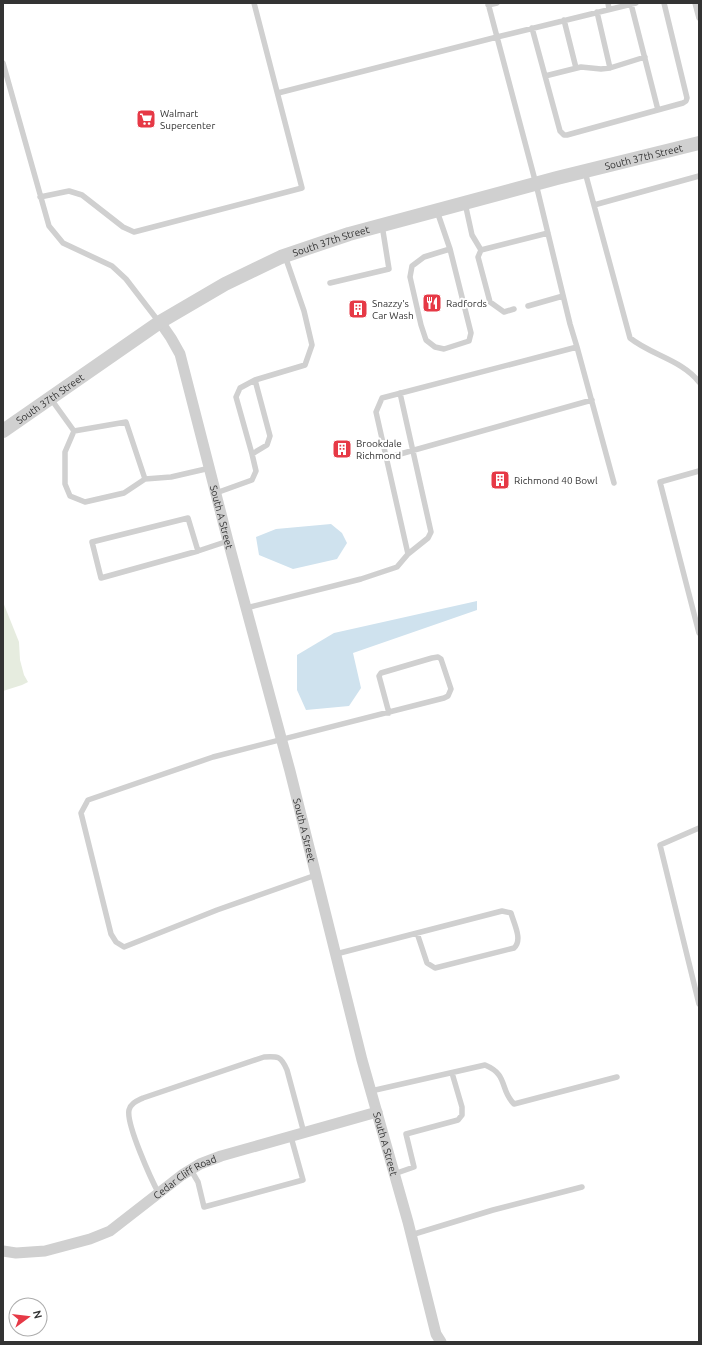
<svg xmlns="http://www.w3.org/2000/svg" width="702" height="1345" viewBox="0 0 702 1345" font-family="Ubuntu,sans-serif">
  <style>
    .green { fill: #e6ecdf }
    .water { fill: #cfe2ee }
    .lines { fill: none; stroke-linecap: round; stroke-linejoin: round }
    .service { stroke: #d0d0d0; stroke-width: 5.5 }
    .minor { stroke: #d0d0d0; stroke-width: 11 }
    .tertiary { stroke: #d0d0d0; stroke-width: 14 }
    .labels { text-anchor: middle; stroke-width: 4; stroke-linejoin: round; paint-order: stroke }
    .poi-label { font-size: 10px; fill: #333; stroke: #fff; text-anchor: start }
    .street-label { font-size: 10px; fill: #333; stroke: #fff }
  </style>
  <rect width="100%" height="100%" fill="#fff"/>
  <path class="green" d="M3,602L19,642L20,660L24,675L28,682L22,685L3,691Z"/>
  <path class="water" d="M331,524L342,533L347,543L337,559L293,569L259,555L256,537L276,529Z
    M477,601V610L353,653L361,688L349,706L306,710L297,690V655L334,633Z"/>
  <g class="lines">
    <path class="service" d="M608,3L609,9
      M695,3L699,18
      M631,4L658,110
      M488,5L497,3
      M597,12L610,68
      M564,20L576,68
      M532,28L560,131L564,135H567L683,103L686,101L687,98L664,3
      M3,63L49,226L63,243L112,266L126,279L159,322
      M545,76L581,67L601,69L610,68L645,57
      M278,93L497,37L636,3
      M585,172L630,338C651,355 682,360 699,382
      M40,197L69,191L82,195L123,227L134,232L302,188L254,3
      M465,203L472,235L481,250
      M594,205L699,176
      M437,211L450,249L471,333L469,341L444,349L435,347L426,340L421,325L410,277L412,266L424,257L450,249
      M481,250L478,257L490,302L504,312L514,309
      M481,250L548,233
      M330,283L389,269L382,225
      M528,306L563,296
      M577,347L614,483
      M400,393L431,532L428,538L408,554
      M51,399L74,431L126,422L145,479L171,477L210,468
      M74,431L65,452V484L70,496L85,502L124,493L145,479
      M252,454L236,397L240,388L255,380
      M386,458L592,400
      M699,471L660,482L699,633
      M216,493L252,480L256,471L252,454L267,445L270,436L255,380L305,365L312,345L304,311L285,256
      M198,551L188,518L92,542L101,578L198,551L228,541
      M246,608L361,579L397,567L408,554L376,412L382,398L577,347L570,324L536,184L488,3
      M699,828L660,845L699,1004
      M316,875L217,910L124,947L116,942L111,934L81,813L88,800L213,757L444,698L448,696L451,689L441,659L438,657L432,658L381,673L379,676L389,713
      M336,954L502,911L511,913C514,924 523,940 514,948L435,968L427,963L417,933
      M371,1091L485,1065C509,1075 499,1089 514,1104L617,1077
      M191,1170L198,1182L204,1207L303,1180L291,1137
      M394,1174L414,1167L406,1134L458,1120L462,1115V1107L452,1073
      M159,1194C151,1179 126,1124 129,1110C131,1103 137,1101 143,1098L264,1057C278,1056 281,1056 287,1070L304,1133
      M411,1235L493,1210L582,1187"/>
    <g class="minor">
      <path id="s1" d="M160,322L171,338L180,354L228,541L290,771L362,1060L408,1222L436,1334L441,1342"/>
      <path id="s2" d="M3,1251L16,1253L45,1251L90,1239L110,1231L182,1175L200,1164L221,1156L377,1112"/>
    </g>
    <path class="tertiary" id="s3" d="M3,431L160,322L225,284L281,257L349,234L557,178L699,143"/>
  </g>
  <defs>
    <g id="supermarket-square" transform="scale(1)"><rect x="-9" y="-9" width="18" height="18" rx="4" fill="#e63946" stroke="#fff"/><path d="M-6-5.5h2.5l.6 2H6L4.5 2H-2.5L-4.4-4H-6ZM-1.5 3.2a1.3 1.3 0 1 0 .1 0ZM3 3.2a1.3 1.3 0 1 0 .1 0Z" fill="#fff"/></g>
    <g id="restaurant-square" transform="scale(1)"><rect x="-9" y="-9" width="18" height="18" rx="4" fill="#e63946" stroke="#fff"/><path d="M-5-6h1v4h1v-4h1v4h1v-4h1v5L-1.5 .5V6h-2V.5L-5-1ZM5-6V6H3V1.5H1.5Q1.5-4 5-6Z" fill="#fff"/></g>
    <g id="building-square" transform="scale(1)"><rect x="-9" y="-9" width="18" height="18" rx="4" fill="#e63946" stroke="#fff"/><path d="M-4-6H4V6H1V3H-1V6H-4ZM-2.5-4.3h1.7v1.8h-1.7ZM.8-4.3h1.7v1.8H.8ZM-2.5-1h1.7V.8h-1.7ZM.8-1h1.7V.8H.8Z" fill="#fff"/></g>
  </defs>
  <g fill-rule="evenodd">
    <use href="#supermarket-square" x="146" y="119"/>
    <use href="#restaurant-square" x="432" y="303"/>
    <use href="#building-square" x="358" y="309"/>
    <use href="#building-square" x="342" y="449"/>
    <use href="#building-square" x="500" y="480"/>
  </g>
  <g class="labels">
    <g class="poi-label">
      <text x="160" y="117">Walmart<tspan x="160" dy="12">Supercenter</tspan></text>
      <text x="372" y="307">Snazzy's<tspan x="372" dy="12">Car Wash</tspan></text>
      <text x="446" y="307">Radfords</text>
      <text x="356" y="447">Brookdale<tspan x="356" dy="12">Richmond</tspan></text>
      <text x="514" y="484">Richmond 40 Bowl</text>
    </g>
    <g class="street-label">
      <text dy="4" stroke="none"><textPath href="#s3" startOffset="705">South 37th Street</textPath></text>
      <text dy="4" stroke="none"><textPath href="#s3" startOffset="381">South 37th Street</textPath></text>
      <text dy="4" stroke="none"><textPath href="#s3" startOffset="57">South 37th Street</textPath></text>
      <text dy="4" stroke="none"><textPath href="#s1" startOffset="206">South A Street</textPath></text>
      <text dy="4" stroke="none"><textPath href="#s1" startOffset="530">South A Street</textPath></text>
      <text dy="4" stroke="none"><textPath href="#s1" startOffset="854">South A Street</textPath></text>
      <text dy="4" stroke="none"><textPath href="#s2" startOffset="203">Cedar Cliff Road</textPath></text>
    </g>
  </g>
  <rect width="702" height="1345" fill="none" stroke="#333333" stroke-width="8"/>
  <g transform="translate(28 1317) rotate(75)"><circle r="19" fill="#ffffff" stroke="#adadad"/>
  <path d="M0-3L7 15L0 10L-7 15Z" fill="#e63946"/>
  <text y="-6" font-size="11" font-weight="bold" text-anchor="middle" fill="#333333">N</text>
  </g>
</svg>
